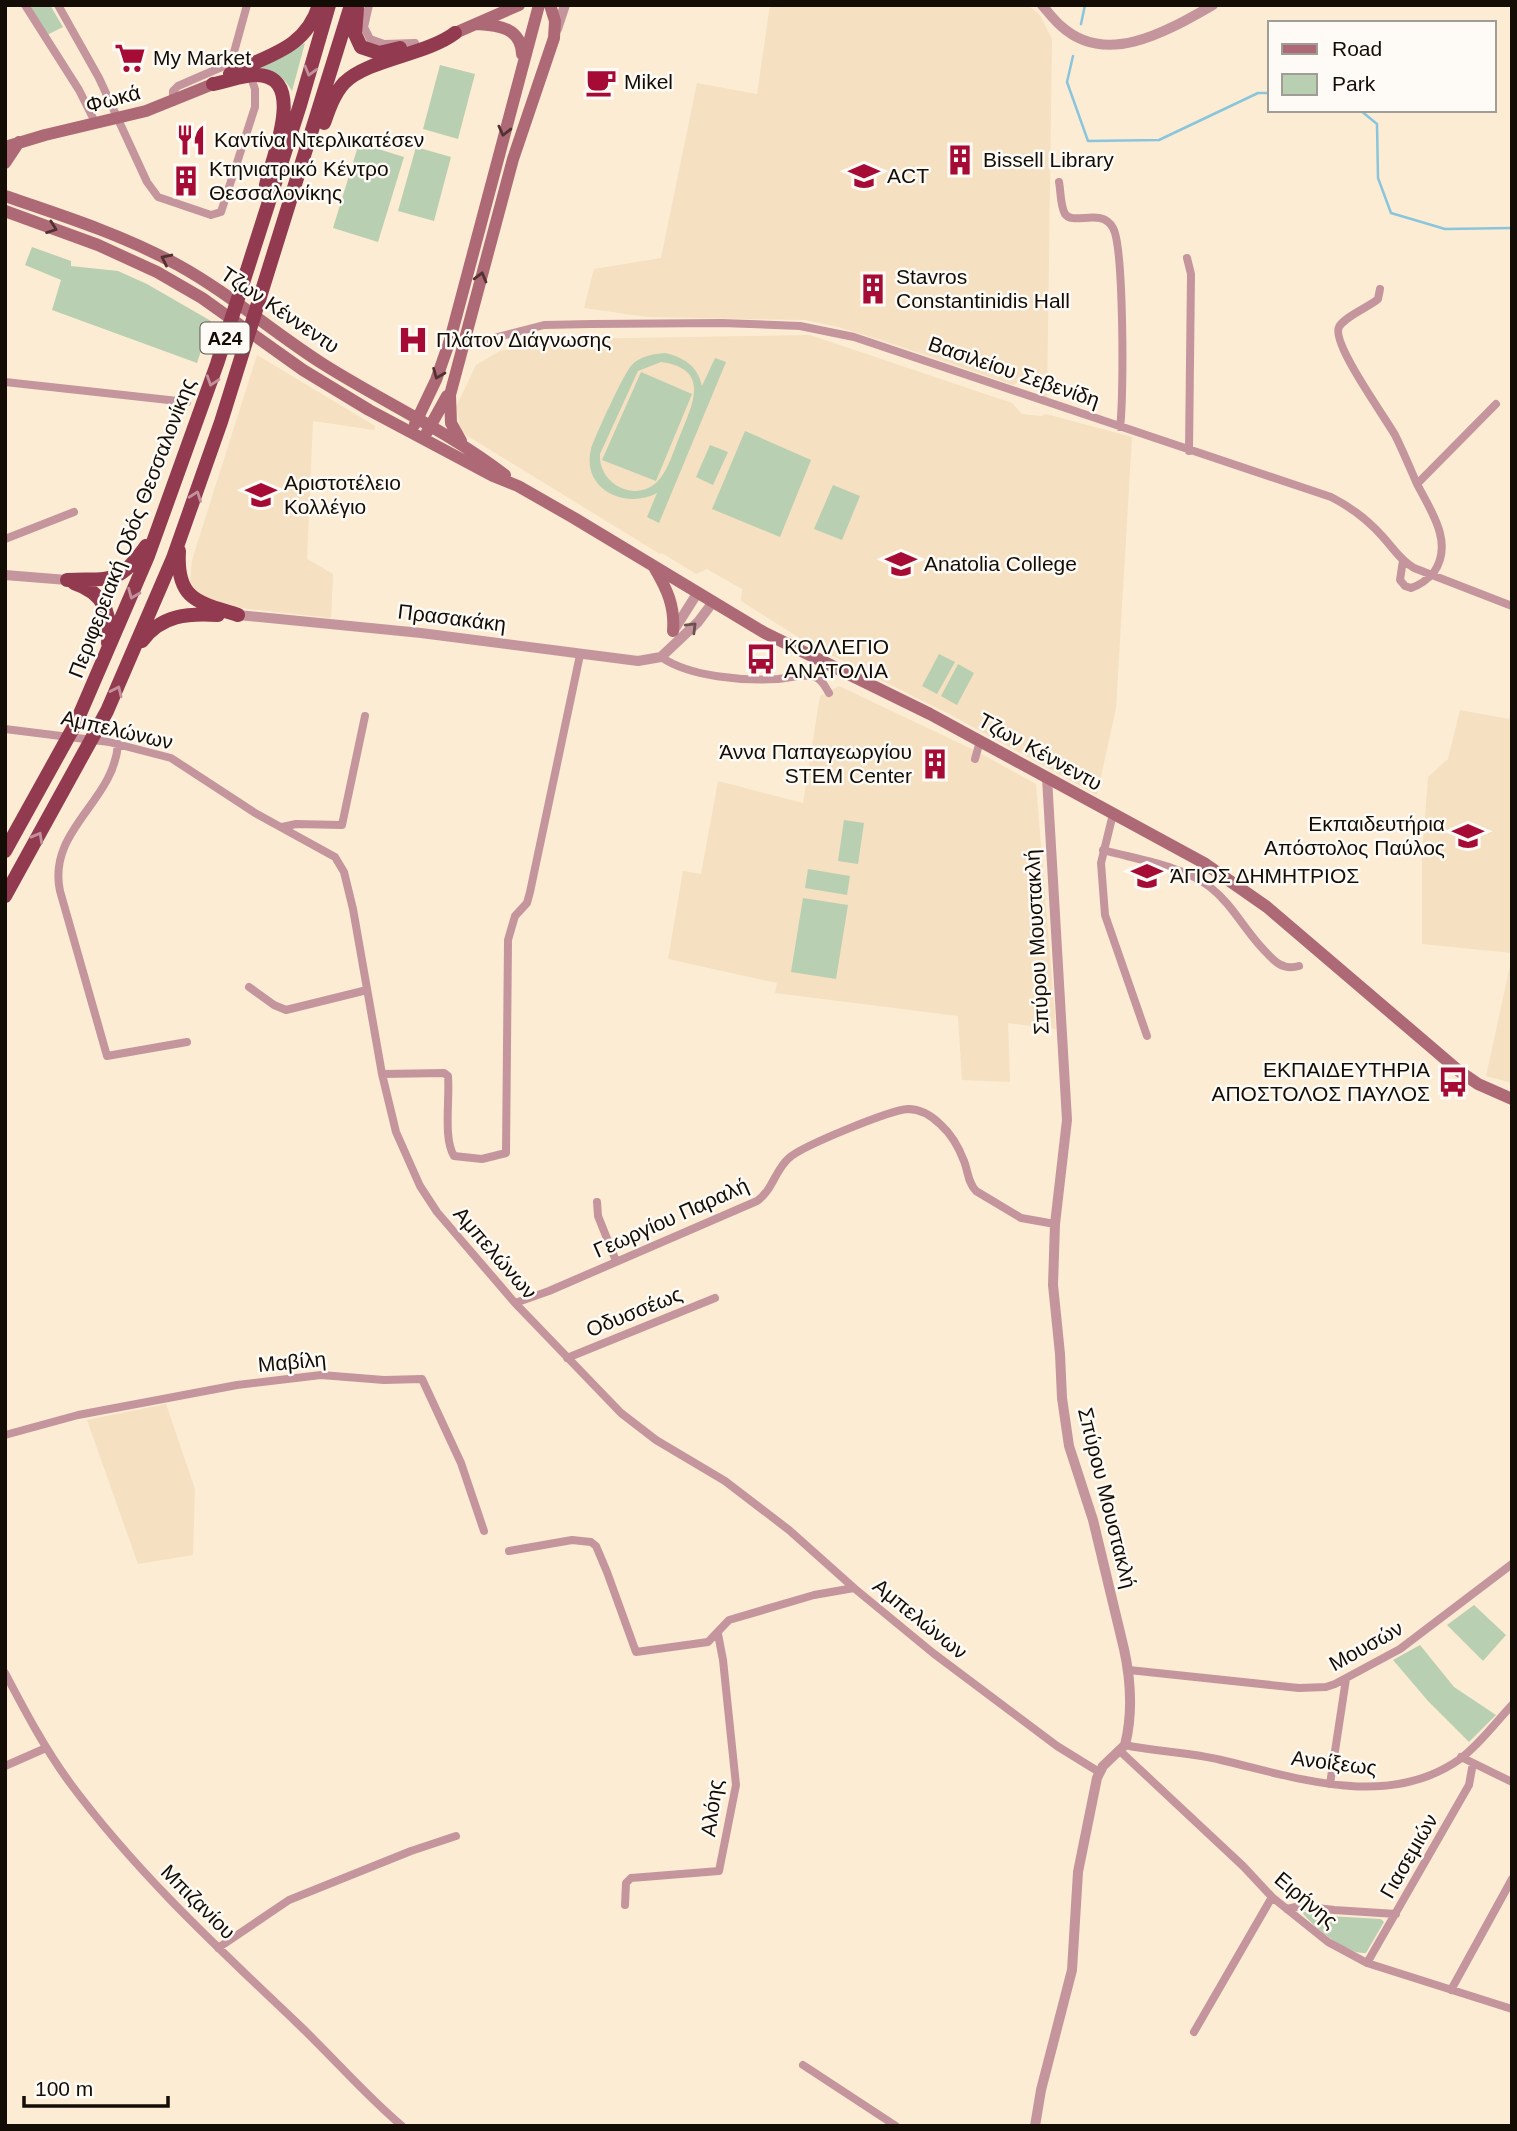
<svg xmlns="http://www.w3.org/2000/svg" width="1517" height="2131" viewBox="0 0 1517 2131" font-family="Arial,sans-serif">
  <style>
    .built { fill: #f5e0c1 }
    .green { fill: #b9cfb2; fill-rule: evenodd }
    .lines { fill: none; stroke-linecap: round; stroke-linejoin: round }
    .stream { stroke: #89c5dc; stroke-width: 2.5 }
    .minor { stroke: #c5959d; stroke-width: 8 }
    .tertiary { stroke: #c5959d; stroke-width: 10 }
    .secondary { stroke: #ad6976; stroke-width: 12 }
    .trunk { stroke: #923a50; stroke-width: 14 }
    .oneway { stroke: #c3919b }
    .oneway2 { stroke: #513233 }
    .oneway3 { stroke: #6c5152 }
    .labels { text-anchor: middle; stroke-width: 5; stroke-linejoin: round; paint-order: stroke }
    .shield { fill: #fefbf6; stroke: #5a544e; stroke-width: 2 }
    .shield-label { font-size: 19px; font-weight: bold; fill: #130d06 }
    .poi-label { font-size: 21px; fill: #130d06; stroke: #fefbf6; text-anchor: start }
    .street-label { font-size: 21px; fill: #130d06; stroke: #fefbf6 }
  </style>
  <rect width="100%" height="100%" fill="#fcecd4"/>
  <path class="built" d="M770,5H1028L1040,15L1052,39L1047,399L1040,394L1033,377L1023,376L1021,381L1013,385L890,343L838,327L805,320L647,317L584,308L594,269L661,258L697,83L757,94Z
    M810,335L1012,403L1022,414L1041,416L1046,414L1132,437L1116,708L1097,795L951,715L809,644L741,601L742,589L707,569L696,574L662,553L660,554L461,432L456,407L476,365L500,351L573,339Z
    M257,355L375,426L374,430L313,421L307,559L333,574L331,618L222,606L196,592L190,582L192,560Z
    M839,686L976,751L1036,784L1056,1029L1008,1023L1010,1082L962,1080L958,1016L775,993L777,983L668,959L683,871L701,874L718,781L803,803L820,696Z
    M1512,705V953L1422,944V856L1428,777L1448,759L1460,710L1509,719Z
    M1512,957V1083L1486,1076Z
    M166,1404L195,1489L193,1555L138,1564L87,1420Z"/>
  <path class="green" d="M28,5H50L63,27L47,35Z
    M305,43L292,91C283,74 270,69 252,69Z
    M440,65L475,74L458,139L423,129Z
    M359,143L404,157L378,242L333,228Z
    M416,147L451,157L434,221L398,211Z
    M32,247L71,261V266L118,271L147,284L211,321L197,363L52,310L61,280L25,265Z
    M665,353C683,357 698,366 702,386L715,358L726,362L659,523L647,517L657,493C625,510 581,489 591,449C594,439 624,373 631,366C639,356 653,354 665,353ZM661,362C713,369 691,407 679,438C673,452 668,471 657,482C635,503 598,484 600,454L638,371Z
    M641,372L692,394L656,481L602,460Z
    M745,431L811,460L780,537L712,509Z
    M710,445L728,452L713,485L696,477Z
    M833,485L860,496L842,540L814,529Z
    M939,654L955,662L937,694L922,686Z
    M958,664L974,673L957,705L941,696Z
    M844,820L864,823L858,864L838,861Z
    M808,869L850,876L847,895L805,888Z
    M803,898L848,905L836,979L791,972Z
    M1474,1605L1506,1635L1483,1661L1447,1625Z
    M1420,1645L1454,1687L1496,1715L1469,1742L1428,1701L1393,1660Z
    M1301,1911L1328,1916L1381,1919L1384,1922L1366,1953C1347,1955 1312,1926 1301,1911Z"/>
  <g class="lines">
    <path class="stream" d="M1081,24L1085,5
      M1073,56L1067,82L1088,141L1159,140L1258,93H1270
      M1360,110L1377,124L1378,178L1391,213L1445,229L1512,228"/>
    <path class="minor" d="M25,5L79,90L96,124
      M58,5L99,78L147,182L158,197L211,215L221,212L255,107V89L250,75
      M369,5L364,27L370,39L384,44L415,43
      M173,102V91L178,86L231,63L247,5
      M1059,182C1061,192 1060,205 1065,214C1073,226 1102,207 1113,228C1124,247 1124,401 1120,427
      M1187,258L1191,274L1189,451
      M1380,289L1378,299C1369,307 1344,317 1339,327C1331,343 1385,417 1395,435C1403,451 1410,468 1417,484
      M464,343L478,342L544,325L591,324L722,323L800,326L854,337L1331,497C1351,507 1368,520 1383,537C1393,548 1401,561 1414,568L1512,606
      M5,382L187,402
      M5,539L74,512
      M1403,560L1400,580L1405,586L1411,588C1420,585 1428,579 1434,572C1454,543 1431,511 1417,484L1496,404
      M661,657C690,677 743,681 778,679C789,678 804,673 815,677C823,680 825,687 829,693
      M5,729L109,742L171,758L255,813L335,857L344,872L353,909L382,1074L396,1132L420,1186L437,1212L515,1303L621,1413L656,1440L725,1481L789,1530L854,1588L933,1653L1057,1746L1099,1772
      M118,744C114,802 47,830 60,891L107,1056L187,1042
      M975,759L980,741
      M1113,814L1101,863L1105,915L1147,1036
      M282,827L296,824L342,825L365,716
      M1103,850C1135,859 1184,866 1210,887C1232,904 1244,929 1263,949C1273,960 1282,971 1299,966
      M249,987L274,1005L286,1010L367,990
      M382,1074L444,1073L448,1076C450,1098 443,1139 454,1156L482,1159L506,1153L508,940L515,916L527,903L530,892L580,655
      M597,1202L598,1216L616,1261
      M515,1303L549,1291L757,1201C773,1190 775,1170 789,1158C802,1146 890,1110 908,1109C921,1109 932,1116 941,1125C951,1134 959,1148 964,1161C968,1171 968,1183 976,1191L1021,1218L1055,1224
      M567,1358L715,1298
      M5,1435L78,1415L237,1385L321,1375L384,1380L422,1379L461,1463L484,1531
      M509,1551L572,1540L591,1542L596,1546L607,1572L636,1652L708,1642L729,1620L814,1595L854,1588
      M1129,1670L1299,1688L1326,1687L1335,1684L1400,1649L1512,1564
      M5,1673C25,1711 45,1749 70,1783C136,1872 216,1946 296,2022C332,2056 364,2094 402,2126
      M1125,1745C1157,1752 1189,1752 1221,1760C1298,1778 1388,1810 1460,1759C1480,1744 1495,1723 1512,1705
      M1120,1751L1243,1866L1272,1897L1328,1942L1367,1963L1512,2009
      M1461,1757L1512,1782
      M5,1766L46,1748
      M1330,1784L1346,1679
      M625,1905L626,1883L631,1878L719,1871L736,1785L723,1660L718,1634
      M1287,1909L1300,1906L1334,1910L1396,1914
      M218,1948L289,1900L411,1851L456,1836
      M1367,1963L1469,1785L1473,1763
      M1451,1990L1512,1879
      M1194,2032L1272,1897
      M803,2065L896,2126"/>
    <path class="tertiary" d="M1042,5C1048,12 1054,20 1061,26C1107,68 1169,30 1213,5
      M557,29L565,5
      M5,575L67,580
      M238,615L421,633L638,661L661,657L698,622L713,602
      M674,630L698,592
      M1035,2126L1041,2090L1072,1970L1078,1872L1097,1778L1103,1766L1125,1745C1133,1713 1131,1681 1124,1649L1093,1520L1069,1446L1062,1398L1060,1354L1053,1285L1055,1224L1067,1120L1047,778"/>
    <path class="secondary" d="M477,24C499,25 521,28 522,54
      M455,33L519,5
      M5,147L45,135L146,111L213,84
      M5,163L19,142
      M5,196C64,216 123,235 178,265C229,293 274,333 323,364C383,402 448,431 505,475
      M5,211L98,245L157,272L202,298L303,370L369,410L493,476L518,486L574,518L765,633L930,714L1204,863L1267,907L1459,1071L1478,1084L1512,1099
      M415,424L436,380L450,340L539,5
      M427,432L447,396
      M461,441L451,423L450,395L513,159L554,38L555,21L550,5
      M654,567C667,589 675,606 673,631"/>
    <path class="trunk" d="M357,9L355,34L361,47L379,53L400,48
      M230,74C267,55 305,50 319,5
      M213,84C227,82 241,75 256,75C308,75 272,158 266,185
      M324,123C329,109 334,94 344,83C368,59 426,55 455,33
      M179,551C176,600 198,602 238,615
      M67,580C110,578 118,586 146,546
      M74,583C104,593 112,613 108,643
      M142,641C161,615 188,613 218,615
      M5,851L76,723L148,556L217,364L300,105L329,5
      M5,896L107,711L173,558L221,422L351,5"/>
  </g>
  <defs><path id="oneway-chevron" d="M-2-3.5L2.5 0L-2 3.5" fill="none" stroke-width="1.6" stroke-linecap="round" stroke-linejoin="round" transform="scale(1.75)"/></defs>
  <g class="oneway">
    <use href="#oneway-chevron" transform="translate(310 71) rotate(106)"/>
    <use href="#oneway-chevron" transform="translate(212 381) rotate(108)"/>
    <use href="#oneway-chevron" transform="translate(196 496) rotate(-70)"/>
    <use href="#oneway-chevron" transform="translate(133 594) rotate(112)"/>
    <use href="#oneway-chevron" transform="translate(117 691) rotate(-65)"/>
    <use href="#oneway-chevron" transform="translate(38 837) rotate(-61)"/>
  </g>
  <g class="oneway2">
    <use href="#oneway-chevron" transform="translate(504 131) rotate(104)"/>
    <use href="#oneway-chevron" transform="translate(52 228) rotate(20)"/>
    <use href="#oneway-chevron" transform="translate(166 259) rotate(-154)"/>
    <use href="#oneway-chevron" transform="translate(481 277) rotate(-75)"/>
    <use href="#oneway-chevron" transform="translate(438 374) rotate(112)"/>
  </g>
  <use class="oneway3" href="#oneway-chevron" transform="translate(692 627) rotate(-45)"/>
  <defs>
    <g id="supermarket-bare" transform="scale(2.415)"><path d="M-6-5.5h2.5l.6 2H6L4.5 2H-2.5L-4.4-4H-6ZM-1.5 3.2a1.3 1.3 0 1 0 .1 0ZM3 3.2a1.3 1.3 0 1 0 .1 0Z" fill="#a50b35" stroke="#fefbf6" stroke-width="2.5" paint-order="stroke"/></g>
    <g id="cafe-bare" transform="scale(2.415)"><path d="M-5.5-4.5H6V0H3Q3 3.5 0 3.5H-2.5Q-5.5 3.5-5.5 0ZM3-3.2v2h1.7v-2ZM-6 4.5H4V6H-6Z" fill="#a50b35" stroke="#fefbf6" stroke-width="2.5" paint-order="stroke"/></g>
    <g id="restaurant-bare" transform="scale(2.415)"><path d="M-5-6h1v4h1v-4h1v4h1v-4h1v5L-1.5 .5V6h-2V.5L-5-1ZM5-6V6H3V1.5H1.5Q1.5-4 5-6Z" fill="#a50b35" stroke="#fefbf6" stroke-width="2.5" paint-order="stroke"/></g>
    <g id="building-bare" transform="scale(2.415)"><path d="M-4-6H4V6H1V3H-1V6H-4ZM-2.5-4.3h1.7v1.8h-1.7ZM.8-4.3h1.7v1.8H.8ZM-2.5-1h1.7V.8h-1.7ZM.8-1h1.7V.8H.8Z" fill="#a50b35" stroke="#fefbf6" stroke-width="2.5" paint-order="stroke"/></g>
    <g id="university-bare" transform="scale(2.415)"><path d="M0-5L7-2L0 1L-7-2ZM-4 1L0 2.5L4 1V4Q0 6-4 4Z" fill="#a50b35" stroke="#fefbf6" stroke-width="2.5" paint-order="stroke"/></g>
    <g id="hospital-bare" transform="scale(2.415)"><path d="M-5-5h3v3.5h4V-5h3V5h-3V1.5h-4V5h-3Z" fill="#a50b35" stroke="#fefbf6" stroke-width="2.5" paint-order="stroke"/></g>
    <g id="school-bare" transform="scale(2.415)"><path d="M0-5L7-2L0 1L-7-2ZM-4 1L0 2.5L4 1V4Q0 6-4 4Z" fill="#a50b35" stroke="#fefbf6" stroke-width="2.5" paint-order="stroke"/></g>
    <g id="bus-bare" transform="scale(2.415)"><path d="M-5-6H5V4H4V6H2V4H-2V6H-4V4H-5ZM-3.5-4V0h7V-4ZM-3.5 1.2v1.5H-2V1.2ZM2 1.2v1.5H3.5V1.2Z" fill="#a50b35" stroke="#fefbf6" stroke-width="2.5" paint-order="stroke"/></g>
  </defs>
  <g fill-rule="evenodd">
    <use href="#supermarket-bare" x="130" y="58"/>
    <use href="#cafe-bare" x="601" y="82"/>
    <use href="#restaurant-bare" x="191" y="140"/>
    <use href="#building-bare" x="960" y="160"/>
    <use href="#university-bare" x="864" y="176"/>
    <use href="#building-bare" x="186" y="181"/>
    <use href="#building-bare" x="873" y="289"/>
    <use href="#hospital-bare" x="413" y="340"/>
    <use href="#school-bare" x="261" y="495"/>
    <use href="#school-bare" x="901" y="564"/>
    <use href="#bus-bare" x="761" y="659"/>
    <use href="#building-bare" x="935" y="764"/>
    <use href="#school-bare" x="1468" y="836"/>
    <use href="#school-bare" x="1147" y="876"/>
    <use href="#bus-bare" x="1453" y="1082"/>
  </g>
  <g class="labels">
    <rect class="shield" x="200.5" y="322.5" width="49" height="31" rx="5"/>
    <g class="shield-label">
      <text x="225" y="345">Α24</text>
    </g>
    <g class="poi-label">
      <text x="153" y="65">My Market</text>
      <text x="624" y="89">Mikel</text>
      <text x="214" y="147">Καντίνα Ντερλικατέσεν</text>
      <text x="983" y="167">Bissell Library</text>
      <text x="209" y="176">Κτηνιατρικό Κέντρο<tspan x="209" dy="24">Θεσσαλονίκης</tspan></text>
      <text x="887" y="183">ACT</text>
      <text x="896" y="284">Stavros<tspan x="896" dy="24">Constantinidis Hall</tspan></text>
      <text x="436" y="347">Πλάτον Διάγνωσης</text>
      <text x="284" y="490">Αριστοτέλειο<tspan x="284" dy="24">Κολλέγιο</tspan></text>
      <text x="924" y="571">Anatolia College</text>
      <text x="784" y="654">ΚΟΛΛΕΓΙΟ<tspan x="784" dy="24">ΑΝΑΤΟΛΙΑ</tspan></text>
      <text x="912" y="759" text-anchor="end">Άννα Παπαγεωργίου<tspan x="912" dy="24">STEM Center</tspan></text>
      <text x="1445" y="831" text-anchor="end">Εκπαιδευτήρια<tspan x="1445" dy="24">Απόστολος Παύλος</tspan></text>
      <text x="1170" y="883">ΆΓΙΟΣ ΔΗΜΗΤΡΙΟΣ</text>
      <text x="1430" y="1077" text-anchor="end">ΕΚΠΑΙΔΕΥΤΗΡΙΑ<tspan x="1430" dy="24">ΑΠΟΣΤΟΛΟΣ ΠΑΥΛΟΣ</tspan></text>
    </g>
    <g class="street-label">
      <text transform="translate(113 99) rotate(-15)" y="7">Φωκά</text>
      <text transform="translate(280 310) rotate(34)" y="7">Τζων Κέννεντυ</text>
      <text transform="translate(1014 372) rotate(19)" y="7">Βασιλείου Σεβενίδη</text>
      <text transform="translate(132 528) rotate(-69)" y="7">Περιφερειακή Οδός Θεσσαλονίκης</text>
      <text transform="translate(452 618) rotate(7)" y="7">Πρασακάκη</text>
      <text transform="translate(117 730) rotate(13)" y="7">Αμπελώνων</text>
      <text transform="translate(1040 752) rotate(29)" y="7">Τζων Κέννεντυ</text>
      <text transform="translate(1037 942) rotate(-93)" y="7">Σπύρου Μουστακλή</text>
      <text transform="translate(671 1218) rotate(-24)" y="7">Γεωργίου Παραλή</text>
      <text transform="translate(495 1253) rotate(49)" y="7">Αμπελώνων</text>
      <text transform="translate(634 1312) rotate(-22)" y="7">Οδυσσέως</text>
      <text transform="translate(292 1362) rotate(-5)" y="7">Μαβίλη</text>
      <text transform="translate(1107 1498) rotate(76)" y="7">Σπύρου Μουστακλή</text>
      <text transform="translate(920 1619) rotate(39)" y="7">Αμπελώνων</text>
      <text transform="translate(1366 1646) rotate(-29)" y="7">Μουσών</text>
      <text transform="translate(1334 1763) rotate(7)" y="7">Ανοίξεως</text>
      <text transform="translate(712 1808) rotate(-82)" y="7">Αλόης</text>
      <text transform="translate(1409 1856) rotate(-60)" y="7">Γιασεμιών</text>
      <text transform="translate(1306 1900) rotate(40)" y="7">Ειρήνης</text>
      <text transform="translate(198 1902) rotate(45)" y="7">Μπιζανίου</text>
    </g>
  </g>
  <rect width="1517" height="2131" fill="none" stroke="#130d06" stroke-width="14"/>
  <rect x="1268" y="21" width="228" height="91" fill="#fefbf6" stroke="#a09c96" stroke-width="2"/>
  <rect x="1282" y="44" width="35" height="10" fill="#ad6976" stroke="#a09c96" stroke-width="2"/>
  <text x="1332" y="56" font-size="21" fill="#130d06">Road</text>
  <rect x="1282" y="74" width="35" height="21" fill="#b9cfb2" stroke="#a09c96" stroke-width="2"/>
  <text x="1332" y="91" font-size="21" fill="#130d06">Park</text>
  <path d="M24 2096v10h144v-10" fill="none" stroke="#130d06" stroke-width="3.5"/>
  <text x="35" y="2096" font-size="21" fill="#130d06" stroke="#fefbf6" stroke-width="5" paint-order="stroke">100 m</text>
</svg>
